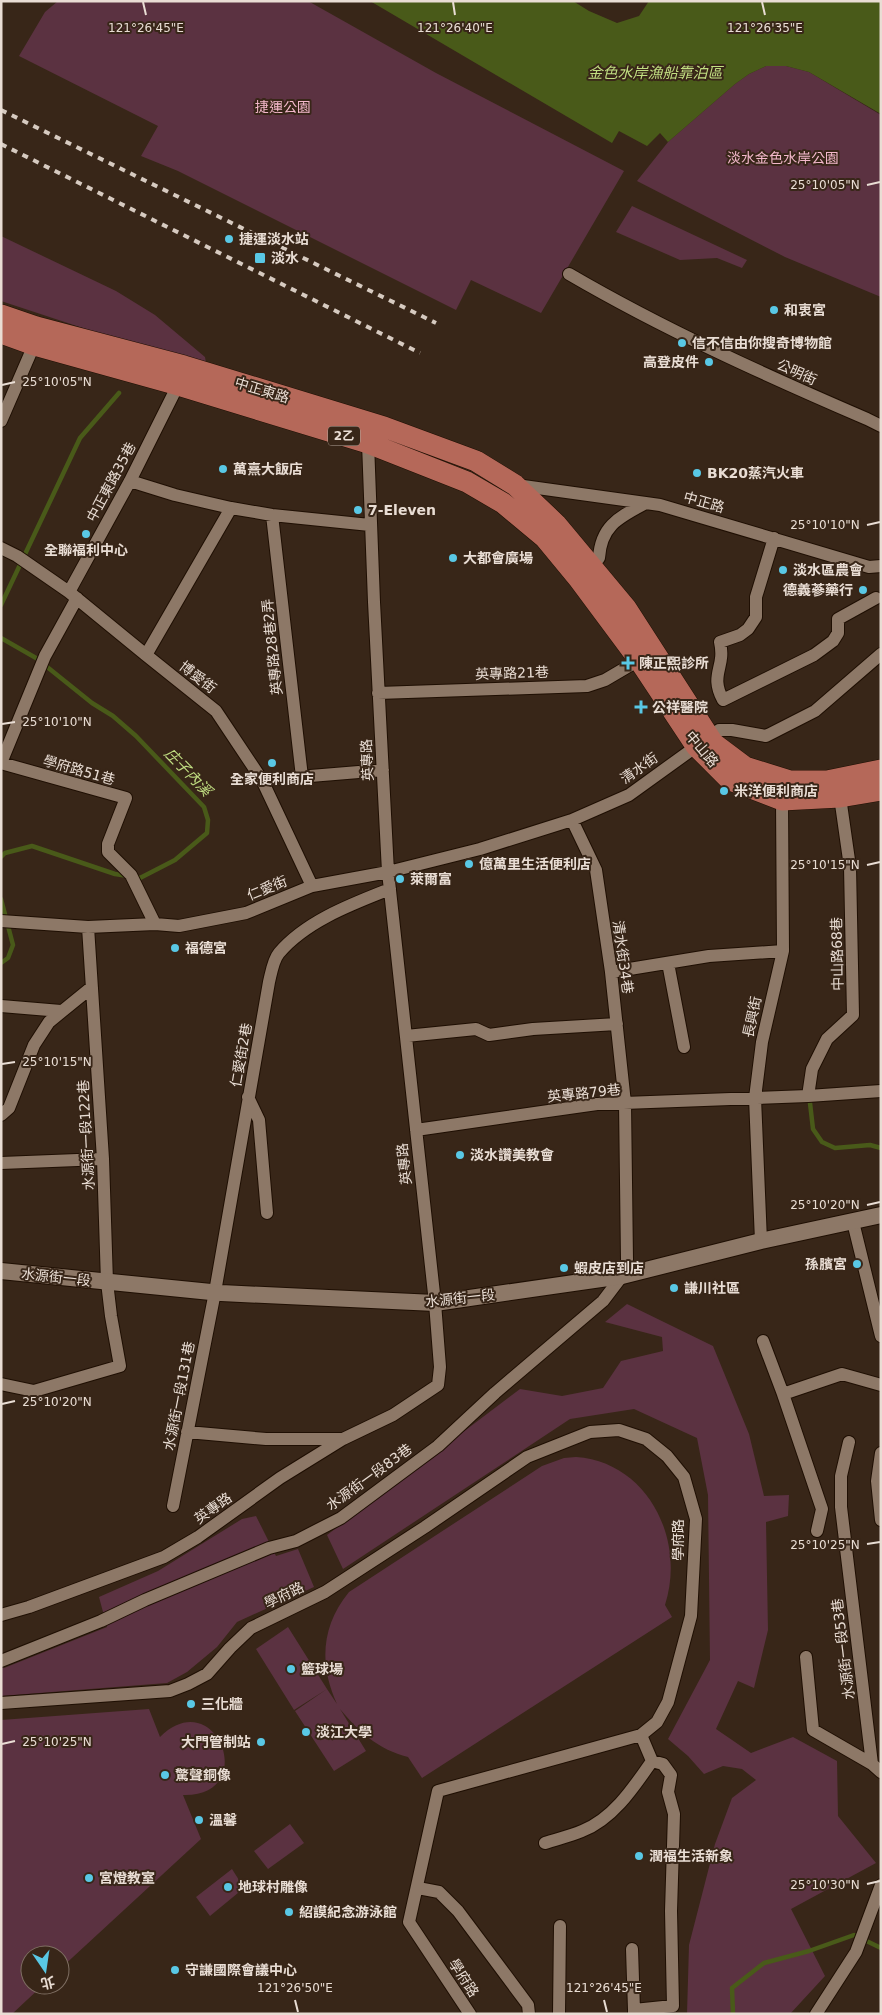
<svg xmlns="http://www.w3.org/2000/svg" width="882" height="2015" viewBox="0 0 882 2015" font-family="'DejaVu Sans','Noto Sans TC',sans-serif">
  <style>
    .green { fill: #5b3241 }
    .water { fill: #495a19 }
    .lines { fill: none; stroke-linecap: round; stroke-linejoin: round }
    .stream { stroke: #495a19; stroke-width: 4.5 }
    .minor-casing { stroke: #1f0f03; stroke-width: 14 }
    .tertiary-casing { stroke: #1f0f03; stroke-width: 18 }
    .primary-casing { stroke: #1f0f03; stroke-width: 22 }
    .minor { stroke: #8d7867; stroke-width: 12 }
    .tertiary { stroke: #8d7867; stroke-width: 16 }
    .primary { stroke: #b56859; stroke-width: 21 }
    .rail { stroke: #d6cac0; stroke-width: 4; stroke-dasharray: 6 6; stroke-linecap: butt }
    .ticks { fill: none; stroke: #e9ddd4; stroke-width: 2 }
    .poi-dot { fill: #59c8e5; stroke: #382618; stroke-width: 2 }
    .labels { text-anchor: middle; stroke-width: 4; stroke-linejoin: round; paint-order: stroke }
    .shield { fill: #382618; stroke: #b4a69c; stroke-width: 1 }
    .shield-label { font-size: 12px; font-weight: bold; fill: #e9ddd4 }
    .park-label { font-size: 14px; fill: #f3b8cb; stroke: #382618 }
    .poi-label { font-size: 14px; font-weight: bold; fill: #e9ddd4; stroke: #382618; text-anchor: start }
    .street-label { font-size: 14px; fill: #e9ddd4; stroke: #382618 }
    .water-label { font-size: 15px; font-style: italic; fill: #c1de82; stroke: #382618 }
    .ticks-label { font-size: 12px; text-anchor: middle; fill: #e9ddd4; stroke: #382618; stroke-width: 4; stroke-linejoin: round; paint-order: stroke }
  </style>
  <rect width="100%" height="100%" fill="#382618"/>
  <path class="green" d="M58,1H308L436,73L624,171L541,313L471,280L456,310L178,171L141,156L158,126L19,56L45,12Z
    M766,66H786L809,72L881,115V297L785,257L637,181L668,142L735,84L749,74Z
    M632,206L747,260L742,268L717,258L680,260L616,232Z
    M1,236L116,291L155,315L205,357L206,363L192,364L1,301Z
    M627,1304L713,1346L749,1434L764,1496L789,1495L788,1516L766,1522L768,1630L754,1688L738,1681L716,1729L751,1753L793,1737L837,1761L838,1816L876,1863L791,1909L825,1976L790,2014H687L689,1945L715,1844L732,1798L756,1780L742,1769L723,1766L704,1774L688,1756L668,1739L710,1660L708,1495L697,1438L634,1409L570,1419L343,1569L327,1535L520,1389L562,1396L603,1388L621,1361L663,1351L662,1337L605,1322Z
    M576,1457C648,1462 686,1540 665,1605L672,1617L422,1778L408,1757C379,1750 358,1731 340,1709L366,1751L334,1771L295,1711L327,1689L337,1704C319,1665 321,1626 349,1592L542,1466L564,1458Z
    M256,1516L276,1556L298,1549L314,1587L237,1622L217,1647L187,1672L167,1683L1,1696V1662L4,1668L107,1627L99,1597L158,1571L242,1519Z
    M288,1627L327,1689L294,1710L256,1649Z
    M149,1709L160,1737C216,1682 261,1797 183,1795L201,1839L60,1969V1955H30V1985H43L12,2014H1V1720Z
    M290,1824L304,1843L268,1869L254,1851Z
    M232,1869L244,1888L210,1916L196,1897Z"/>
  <path class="water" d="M370,1H573L589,11L617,23L639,16L649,1H881V114L809,72L786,66H766L749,74L735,84L668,142L660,133L647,146L619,131L612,143Z"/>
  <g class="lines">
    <path class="stream" d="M1,605L80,438L119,393
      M1,638L36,658L92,703L113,716L136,736L204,807L208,820L207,833L175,860L140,878L135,877
      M1,857L5,853L32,846L115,874L128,876
      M1,899L13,945L8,958L1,963
      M810,1103L813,1129L822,1142L835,1148L870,1145L881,1148
      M733,2014L732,1988L764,1963L809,1951L854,1935L881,1948"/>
    <g class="minor-casing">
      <path id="minor" d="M569,274C665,330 765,375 867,419L881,426
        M1,421L34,345
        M130,481L175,495L231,508L146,655
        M516,485L660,505L869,567L881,566
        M231,508L272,515L370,525
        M272,515L302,777
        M774,538L756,597V617L748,629L740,635L720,642C726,668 709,674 723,700L814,655L833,641L838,633V619L876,598
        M1,548L17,556L69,592L146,655L216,711L262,780L312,886
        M591,566L599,558C601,525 620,517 646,503
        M69,592L130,481L178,385
        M378,693L587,686L605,680L639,660
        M1,763L126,798L108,844V852L131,875L155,924
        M1,763L45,656L77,598
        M262,780L383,770
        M1,921L88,927L155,924L179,926L246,913L312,886L388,872L480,849L572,820L629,795L719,730H732L766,736L815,711L881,654
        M668,963L684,1047
        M611,972L709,956L783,951
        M1,1006L61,1011
        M406,1036L476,1029L489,1035L533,1029L617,1024
        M808,1096L812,1069L827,1039L853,1015L850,867L840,797
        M248,1097L259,1120L267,1213
        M1,1115L9,1108L34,1045L49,1022L92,987
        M416,1130L597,1104L808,1096L881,1091
        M1,1163L103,1159
        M853,1222L881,1336
        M761,1241L755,1098L762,1042L783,951L782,800
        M763,1341L783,1394L822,1509L817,1531
        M1,1384L34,1391L120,1366L111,1316L107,1282L103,1159L88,927
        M783,1394L842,1374L881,1385
        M187,1432L266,1439H343
        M849,1442L841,1476V1507L872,1764
        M881,1453L877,1481L881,1520
        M173,1506L215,1292L269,982C271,974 273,960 279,953C306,921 352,904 390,889
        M1,1615L29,1607L164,1557L198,1537L280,1478L343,1439L393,1415L438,1385L440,1367L435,1303L388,872L374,602L368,443
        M806,1657L813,1730L872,1764L881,1772
        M1,1661L101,1621L145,1600L269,1548L296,1541L341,1518L438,1446L495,1393L603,1301L622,1276L627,1260L625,1103L611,972L596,870L572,820
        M1,1703L170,1691L188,1684L207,1674L230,1648L251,1628L325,1592L425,1527L527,1457L590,1432L619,1430L646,1439L667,1456L684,1477L696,1519L691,1616L668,1702L657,1722L641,1735L438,1791L409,1922L470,2014
        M545,1843C557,1839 570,1836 582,1831C613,1819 634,1787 652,1761
        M418,1888L439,1892L458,1911L528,2005L529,2014
        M632,1949L634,2010
        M559,2014L560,1926
        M634,2014V2010L673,2006L671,1911L674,1814L668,1792L671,1775L663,1764L652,1761L641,1735
        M816,2014L856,1952L881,1885"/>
    </g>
    <g class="tertiary-casing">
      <path id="tertiary" d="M1,1271L221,1293L435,1303L622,1276L761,1241L881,1215"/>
    </g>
    <g class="primary-casing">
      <path id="primary" d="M1,315L36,327L184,366L384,427L476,461L515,485L556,524L626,608L713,743L745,767L790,781H827L881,770
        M1,333L34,345L178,385L368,443L467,482L503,503L545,538L578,578L639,660L696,746L730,780L782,800L840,797L881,790"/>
    </g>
    <use href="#minor" class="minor"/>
    <use href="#tertiary" class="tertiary"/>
    <use href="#primary" class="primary"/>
    <path class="rail" d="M1,110L436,323
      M1,144L420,353"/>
  </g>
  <path class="ticks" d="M143,2L146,15M453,2L455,15M762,2L765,15M867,185L880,182M2,385L15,382M867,525L880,522M2,724L15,722M867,865L880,862M2,1064L15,1062M867,1205L880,1202M2,1404L15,1401M867,1544L880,1542M2,1744L15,1741M867,1884L880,1881M295,2000L298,2012M604,2000L607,2012"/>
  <g class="poi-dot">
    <circle cx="229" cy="239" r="5"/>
    <rect x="254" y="252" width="12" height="12" rx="2.5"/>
    <circle cx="774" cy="310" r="5"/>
    <circle cx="682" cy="343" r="5"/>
    <circle cx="709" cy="362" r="5"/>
    <circle cx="223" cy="469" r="5"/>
    <circle cx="697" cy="473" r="5"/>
    <circle cx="358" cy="510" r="5"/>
    <circle cx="86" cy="534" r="5"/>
    <circle cx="453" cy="558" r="5"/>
    <circle cx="783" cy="570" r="5"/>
    <circle cx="863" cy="590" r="5"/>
    <path d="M625.5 655.5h5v5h5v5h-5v5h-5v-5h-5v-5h5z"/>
    <path d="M638.5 699.5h5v5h5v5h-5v5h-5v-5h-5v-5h5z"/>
    <circle cx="272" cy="763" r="5"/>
    <circle cx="724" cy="791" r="5"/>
    <circle cx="469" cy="864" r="5"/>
    <circle cx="400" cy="879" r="5"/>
    <circle cx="175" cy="948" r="5"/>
    <circle cx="460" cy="1155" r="5"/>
    <circle cx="857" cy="1264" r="5"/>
    <circle cx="564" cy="1268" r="5"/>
    <circle cx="674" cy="1288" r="5"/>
    <circle cx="291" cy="1669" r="5"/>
    <circle cx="191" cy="1704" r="5"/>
    <circle cx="306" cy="1732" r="5"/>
    <circle cx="261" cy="1742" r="5"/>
    <circle cx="165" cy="1775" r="5"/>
    <circle cx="199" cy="1820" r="5"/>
    <circle cx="639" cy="1856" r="5"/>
    <circle cx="89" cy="1878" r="5"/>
    <circle cx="228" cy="1887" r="5"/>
    <circle cx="289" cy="1912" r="5"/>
    <circle cx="175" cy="1970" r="5"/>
  </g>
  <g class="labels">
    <rect class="shield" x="328" y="426.5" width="32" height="19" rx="4"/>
    <g class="shield-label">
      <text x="344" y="440">2乙</text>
    </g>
    <g class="park-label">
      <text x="283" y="112">捷運公園</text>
      <text x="783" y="163">淡水金色水岸公園</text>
    </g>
    <g class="poi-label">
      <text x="239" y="244">捷運淡水站</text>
      <text x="271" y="263">淡水</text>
      <text x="784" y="315">和衷宮</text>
      <text x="692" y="348">信不信由你搜奇博物館</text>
      <text x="699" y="367" text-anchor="end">高登皮件</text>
      <text x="233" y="474">萬熹大飯店</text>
      <text x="707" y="478">BK20蒸汽火車</text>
      <text x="368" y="515">7-Eleven</text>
      <text x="86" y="555" text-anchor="middle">全聯福利中心</text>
      <text x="463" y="563">大都會廣場</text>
      <text x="793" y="575">淡水區農會</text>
      <text x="853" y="595" text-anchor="end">德義蔘藥行</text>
      <text x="639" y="668">陳正煕診所</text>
      <text x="652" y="712">公祥醫院</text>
      <text x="272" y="784" text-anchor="middle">全家便利商店</text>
      <text x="734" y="796">米洋便利商店</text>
      <text x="479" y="869">億萬里生活便利店</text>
      <text x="410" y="884">萊爾富</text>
      <text x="185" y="953">福德宮</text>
      <text x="470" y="1160">淡水讚美教會</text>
      <text x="847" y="1269" text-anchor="end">孫臏宮</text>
      <text x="574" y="1273">蝦皮店到店</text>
      <text x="684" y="1293">謙川社區</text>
      <text x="301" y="1674">籃球場</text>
      <text x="201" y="1709">三化牆</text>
      <text x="316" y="1737">淡江大學</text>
      <text x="251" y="1747" text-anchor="end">大門管制站</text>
      <text x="175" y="1780">驚聲銅像</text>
      <text x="209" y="1825">溫馨</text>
      <text x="649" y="1861">潤福生活新象</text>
      <text x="99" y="1883">宮燈教室</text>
      <text x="238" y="1892">地球村雕像</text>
      <text x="299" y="1917">紹謨紀念游泳館</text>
      <text x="185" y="1975">守謙國際會議中心</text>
    </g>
    <g class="street-label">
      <text transform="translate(797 372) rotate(24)" y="5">公明街</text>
      <text transform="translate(262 390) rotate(17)" y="5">中正東路</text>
      <text transform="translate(111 482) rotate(-62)" y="5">中正東路35巷</text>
      <text transform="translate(704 502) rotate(16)" y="5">中正路</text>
      <text transform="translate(272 647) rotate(-96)" y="5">英專路28巷2弄</text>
      <text transform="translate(512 673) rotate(-2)" y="5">英專路21巷</text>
      <text transform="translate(198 677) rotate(38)" y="5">博愛街</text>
      <text transform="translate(702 749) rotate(50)" y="5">中山路</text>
      <text transform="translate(367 760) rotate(-93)" y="5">英專路</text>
      <text transform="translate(639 768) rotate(-35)" y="5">清水街</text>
      <text transform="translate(79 770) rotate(16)" y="5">學府路51巷</text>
      <text transform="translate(267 888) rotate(-22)" y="5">仁愛街</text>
      <text transform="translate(837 954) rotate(-91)" y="5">中山路68巷</text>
      <text transform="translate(623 957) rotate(82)" y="5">清水街34巷</text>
      <text transform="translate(752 1017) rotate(-78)" y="5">長興街</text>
      <text transform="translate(241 1055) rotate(-80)" y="5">仁愛街2巷</text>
      <text transform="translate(584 1093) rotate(-6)" y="5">英專路79巷</text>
      <text transform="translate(86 1135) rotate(-93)" y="5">水源街一段122巷</text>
      <text transform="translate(404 1164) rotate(-96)" y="5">英專路</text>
      <text transform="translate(56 1277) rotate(6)" y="5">水源街一段</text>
      <text transform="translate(460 1298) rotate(-6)" y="5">水源街一段</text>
      <text transform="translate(179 1396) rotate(-79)" y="5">水源街一段131巷</text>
      <text transform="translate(369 1477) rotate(-36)" y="5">水源街一段83巷</text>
      <text transform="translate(213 1508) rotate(-35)" y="5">英專路</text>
      <text transform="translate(678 1540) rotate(-90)" y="5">學府路</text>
      <text transform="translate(284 1595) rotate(-26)" y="5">學府路</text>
      <text transform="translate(843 1649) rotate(-97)" y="5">水源街一段53巷</text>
      <text transform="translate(464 1978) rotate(57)" y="5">學府路</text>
    </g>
    <g class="water-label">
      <text x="655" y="78">金色水岸漁船靠泊區</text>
      <text transform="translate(188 772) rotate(46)" y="5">庄子內溪</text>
    </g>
  </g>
  <g class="ticks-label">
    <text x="146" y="32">121°26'45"E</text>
    <text x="455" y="32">121°26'40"E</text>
    <text x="765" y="32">121°26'35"E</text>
    <text x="825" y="189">25°10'05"N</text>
    <text x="57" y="386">25°10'05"N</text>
    <text x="825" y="529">25°10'10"N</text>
    <text x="57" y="726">25°10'10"N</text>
    <text x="825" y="869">25°10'15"N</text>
    <text x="57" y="1066">25°10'15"N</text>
    <text x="825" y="1209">25°10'20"N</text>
    <text x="57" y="1406">25°10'20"N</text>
    <text x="825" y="1549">25°10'25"N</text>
    <text x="57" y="1746">25°10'25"N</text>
    <text x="825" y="1889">25°10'30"N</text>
    <text x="295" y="1992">121°26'50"E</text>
    <text x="604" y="1992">121°26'45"E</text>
  </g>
  <rect width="882" height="2015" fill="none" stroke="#e9ddd4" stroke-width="5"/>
  <g transform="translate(45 1970) rotate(167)"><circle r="24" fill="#382618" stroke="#7f6f63"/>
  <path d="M0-4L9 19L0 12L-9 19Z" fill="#59c8e5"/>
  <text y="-8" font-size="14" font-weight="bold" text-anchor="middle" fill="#e9ddd4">北</text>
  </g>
</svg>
